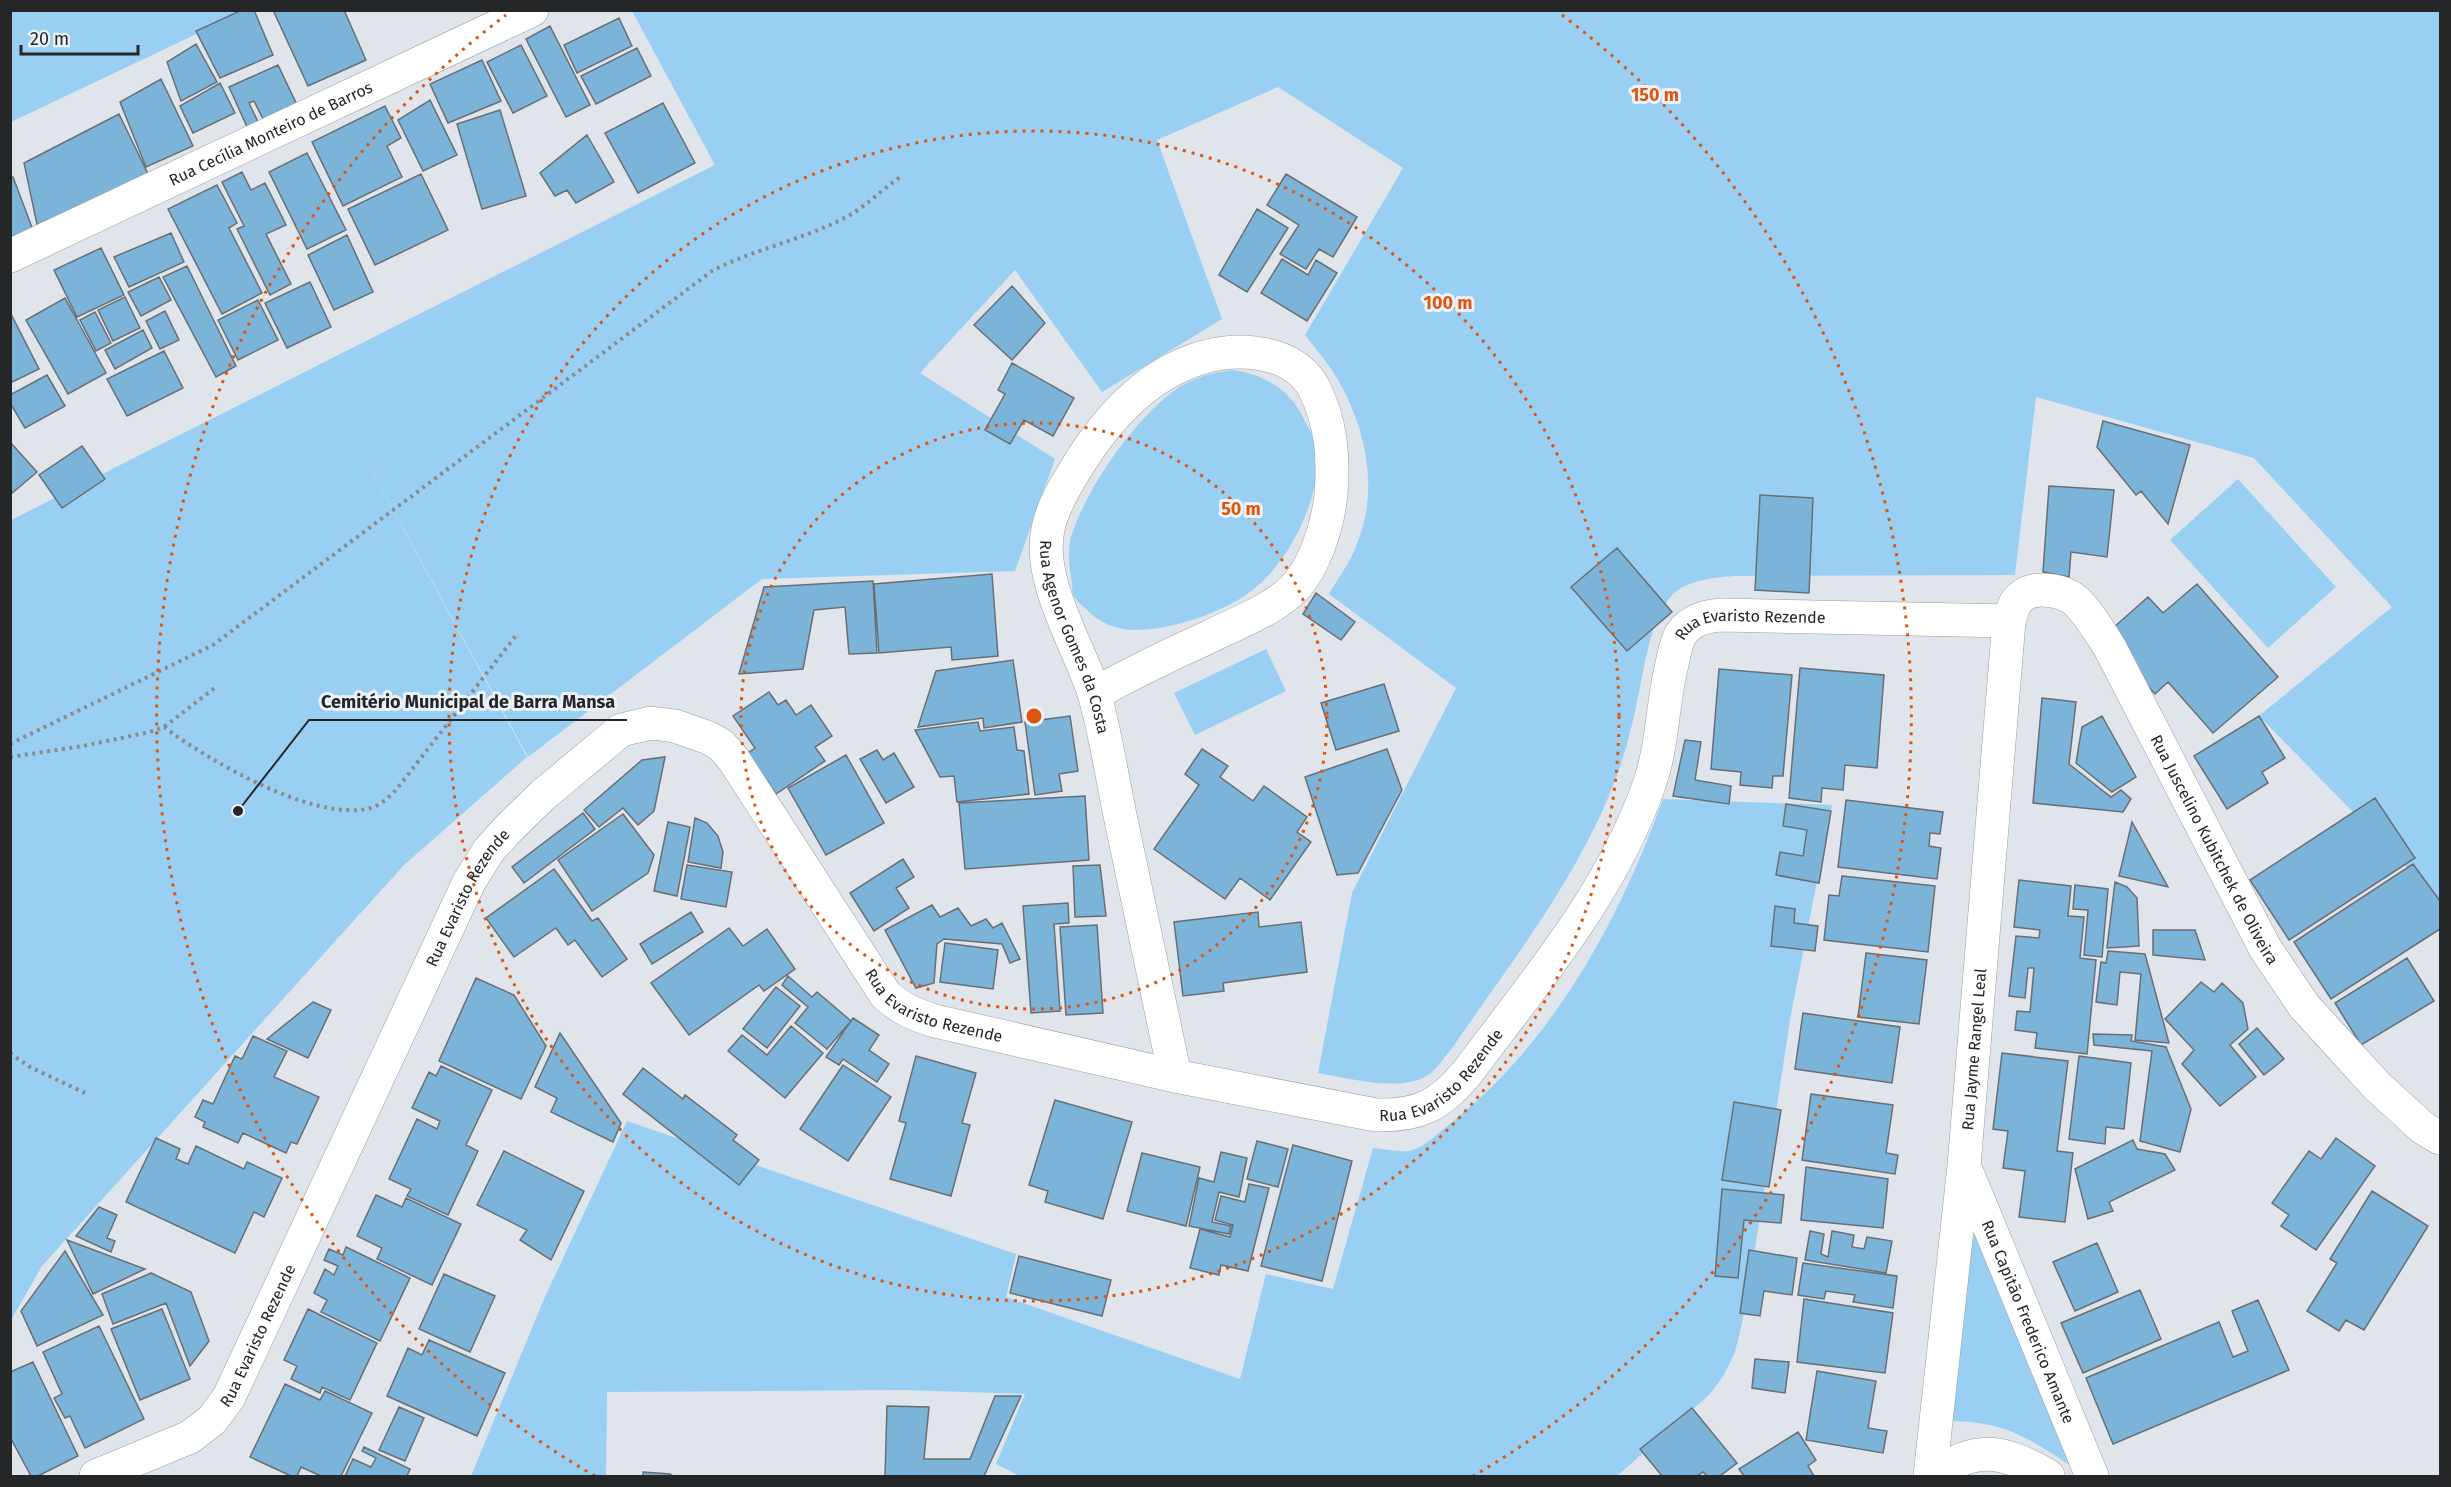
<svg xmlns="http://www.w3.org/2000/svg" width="2451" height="1487" viewBox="0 0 2451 1487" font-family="'Fira Sans',sans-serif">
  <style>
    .green { fill: #99cff3 }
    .building { fill: #7bb3d9; stroke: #696f73; stroke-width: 1.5 }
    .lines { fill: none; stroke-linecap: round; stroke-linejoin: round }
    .minor-casing { stroke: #979da2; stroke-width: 34 }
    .path { stroke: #878b8f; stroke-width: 4; stroke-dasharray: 3 4.5; stroke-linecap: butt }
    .minor { stroke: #fff; stroke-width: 33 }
    .ring { fill: none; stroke: #de560d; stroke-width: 3; stroke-dasharray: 3 6 }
    .labels { text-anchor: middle; stroke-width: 6; stroke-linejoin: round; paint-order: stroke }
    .street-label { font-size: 16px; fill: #242628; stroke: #ecf3f8 }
    .centre { fill: #de560d; stroke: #ecf3f8; stroke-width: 3 }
    .ring-label { font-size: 18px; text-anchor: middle; font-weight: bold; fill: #de560d; stroke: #ecf3f8; stroke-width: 6; stroke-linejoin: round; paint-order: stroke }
    .leader { fill: none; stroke: #242628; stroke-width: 2 }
    .callout-dot { fill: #242628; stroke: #ecf3f8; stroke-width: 2 }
    .callout-label { font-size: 18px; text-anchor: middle; font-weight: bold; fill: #242628; stroke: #ecf3f8; stroke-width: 6; stroke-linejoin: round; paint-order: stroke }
  </style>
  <rect width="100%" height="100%" fill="#dfe5ea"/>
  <path class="green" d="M11,11H245L11,122Z
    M632,11H2440V901L2259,716L2392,607L2254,458L2036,397L2015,575L1734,576C1711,578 1682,580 1668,600C1651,624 1647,654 1641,682C1635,713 1628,745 1617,775C1580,876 1511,962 1450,1051C1443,1059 1437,1069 1428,1075C1402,1093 1348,1078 1318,1073L1352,893L1456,688L1329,594C1338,578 1350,563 1356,546C1381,489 1365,422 1333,372C1325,359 1314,347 1305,335L1403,168L1278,87L1157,140L1222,319L1102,392L1015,270L920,373L1055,459L1015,571L762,579L528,757L323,381L527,757L404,865L42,1266L11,1320V520L715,165Z
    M1233,370C1262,374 1288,388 1302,415C1305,423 1312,431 1314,440C1328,488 1290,563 1250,592C1222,613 1171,630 1135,630C1117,630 1099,623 1087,610C1083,606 1076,601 1074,596C1072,593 1072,587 1072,583C1069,568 1067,548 1072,534C1087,488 1132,423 1170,394C1190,378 1209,373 1233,370Z
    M2238,479L2336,587L2268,648L2170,540Z
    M1266,649L1286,691L1195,735L1174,693Z
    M1663,799L1832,805L1791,1014L1756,1242L1742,1323L1735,1352L1724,1375L1709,1395L1617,1476H1020L996,1464L1025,1394L906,1390L607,1392L606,1476H471L544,1299L627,1121L1016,1254L1006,1297L1240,1379L1266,1274L1333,1289L1373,1148C1384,1149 1398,1152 1409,1151C1421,1150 1441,1131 1451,1123C1554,1041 1619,921 1663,799Z
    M1976,1217L2070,1465C2025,1436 2005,1422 1950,1421Z"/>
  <path class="building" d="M242,10H254L273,55L220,78L196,31Z
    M273,10H344L366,60L308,86Z
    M619,18L632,46L577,73L564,45Z
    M550,26L590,105L566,117L526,39Z
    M196,44L217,82L181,101L167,62Z
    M521,45L547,96L513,113L487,62Z
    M637,48L651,76L596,104L581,76Z
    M482,60L501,101L448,123L430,84Z
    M278,65L298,107L265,123L254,101L249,103L259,124L248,129L229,87Z
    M161,79L193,146L146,167L120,102Z
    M220,83L235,113L193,133L180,106Z
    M430,100L457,155L423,171L398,120Z
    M663,103L695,163L638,193L605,133Z
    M385,106L401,138L387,146L402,177L343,206L312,142Z
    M500,110L526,196L482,209L457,124Z
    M119,114L149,176L38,229L24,163Z
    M587,135L614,182L576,203L567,190L555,196L540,173Z
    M307,153L346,230L307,249L269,172Z
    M242,172L251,190L265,183L286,225L266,234L291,284L270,295L237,229L244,226L222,182Z
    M421,174L448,230L375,265L348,209Z
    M1286,174L1357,217L1333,257L1319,249L1306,269L1280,254L1299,225L1267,205Z
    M13,177L33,230L10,239V178Z
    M217,185L237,223L229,228L262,293L222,314L168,209Z
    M1257,209L1288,228L1247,292L1219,275Z
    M171,233L184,262L129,287L114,257Z
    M347,235L373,292L334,310L308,255Z
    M101,248L124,295L77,317L54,270Z
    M1282,259L1308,275L1316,260L1337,273L1307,321L1261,293Z
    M187,266L236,366L216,377L163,277Z
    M159,277L171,300L141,316L128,292Z
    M310,282L331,327L287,348L265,303Z
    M1012,286L1045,323L1012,360L974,325Z
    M125,297L140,328L113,341L98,310Z
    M65,298L106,373L68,394L26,320Z
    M258,300L278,340L238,360L218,320Z
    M165,311L179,340L160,349L146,321Z
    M10,312L39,369L10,383Z
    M95,312L111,343L96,351L80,320Z
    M143,330L152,348L115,369L105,350Z
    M164,351L183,388L127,416L107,379Z
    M1012,363L1074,398L1053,436L1024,420L1010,444L985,430L1005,394L998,390Z
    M47,375L65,406L25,428L10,403V395Z
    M2103,421L2190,445L2168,524L2141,491L2136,495L2097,447Z
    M10,442L37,472L10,495Z
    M82,446L105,479L62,508L39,475Z
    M2049,486L2114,490L2107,557L2071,552L2069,577L2043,572Z
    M1760,495L1813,498L1809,593L1755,590Z
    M1617,548L1672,612L1627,651L1571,587Z
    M992,574L998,656L952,660L951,647L879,653L874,584Z
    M873,581L877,653L849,654L845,607L814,610L803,669L739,674L764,587Z
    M2197,584L2278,677L2213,733L2168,682L2155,694L2104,636L2148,597L2163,613Z
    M1316,593L1355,622L1341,640L1303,614Z
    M1013,660L1022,722L984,728L983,718L918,727L936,671Z
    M1800,668L1884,675L1877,768L1845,765L1843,790L1822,788L1821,802L1789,798Z
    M1719,669L1792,675L1783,776H1773L1772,788L1740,785L1741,772L1711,769Z
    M1384,684L1399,731L1336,750L1321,703Z
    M769,692L778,705L786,700L796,715L811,705L832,736L815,747L825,761L776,794L748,753L755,748L733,716Z
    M2042,698L2076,702L2069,764L2111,797L2121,790L2131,799L2123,812L2033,803Z
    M1070,716L1078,771L1059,774L1062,791L1035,795L1025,722Z
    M2102,716L2136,777L2112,792L2076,763L2082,727Z
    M2259,716L2285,758L2262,772L2268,783L2227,809L2194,756Z
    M978,722L980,731L1014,727L1017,750L1024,751L1029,794L957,802L954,776L940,777L915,730Z
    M1685,740L1701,742L1695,780L1731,786L1729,804L1673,796Z
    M1202,749L1228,766L1220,777L1253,801L1264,786L1307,817L1297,832L1311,842L1270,900L1240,878L1225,899L1154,849L1199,785L1185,774Z
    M1387,749L1402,790L1358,873L1337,875L1305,777Z
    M877,750L883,760L894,753L914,787L886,803L860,759Z
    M846,755L884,823L826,855L788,788Z
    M665,757L654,811L638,825L623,808L599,827L584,810L642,760Z
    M1085,796L1089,860L965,869L959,803Z
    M2375,798L2415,858L2289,940L2250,880Z
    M1846,800L1943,812L1940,834L1930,833L1929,846L1941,848L1937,879L1838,867Z
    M1786,804L1831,811L1819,883L1776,875L1780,852L1803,856L1807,830L1783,826Z
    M583,813L595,829L524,883L512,867Z
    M623,814L654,855L648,873L592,911L558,860Z
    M695,818L707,823L718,836L723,852L721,868L688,862Z
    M668,822L690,827L677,896L654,891Z
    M2132,822L2168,887L2119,876Z
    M903,859L914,877L896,888L909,908L874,931L850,893Z
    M2413,864L2440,901V929L2331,999L2294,942Z
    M687,865L732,872L726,907L681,899Z
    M1100,865L1106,916L1075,917L1073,866Z
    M554,869L592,921L598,918L627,959L602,977L575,940L568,945L556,928L514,957L486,918Z
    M1842,876L1935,886L1928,952L1824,940L1829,895L1839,896Z
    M2019,880L2071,886L2068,916L2084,917L2080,958L2096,960L2087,1054L2035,1048L2037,1033L2015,1030L2017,1011L2030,1012L2034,968H2028L2025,998L2009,996L2016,936L2039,938L2040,930L2014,927Z
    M2115,882L2127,887L2137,898L2139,946L2107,948Z
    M2075,885L2108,889L2102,957L2084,955L2088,910L2073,909Z
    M1068,903L1069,923L1054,924L1060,1011L1031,1013L1023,906Z
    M932,905L940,917L958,908L971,926L986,919L993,928L1002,923L1020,959L1010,963L1002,944L944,939L937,944L934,983L916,988L885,930Z
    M1775,906L1795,909L1794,923L1818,926L1815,951L1771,946Z
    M691,912L703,932L652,964L640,944Z
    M1258,912L1259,927L1301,922L1307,972L1223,983L1224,991L1183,996L1174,922Z
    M1097,925L1103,1013L1066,1015L1060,927Z
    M729,928L743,946L767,929L795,969L764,991L759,985L689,1035L651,983Z
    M2153,930H2195L2205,960L2153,955Z
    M945,943L998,950L993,989L940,982Z
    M2108,951L2145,954L2169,1043L2135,1040L2141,974L2120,972L2117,1005L2096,1002L2101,962L2106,963Z
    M1866,953L1927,960L1919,1024L1858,1017Z
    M2407,958L2434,1001L2361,1045L2335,1003Z
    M788,976L812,997L817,992L851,1021L827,1049L795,1023L808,1007L782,985Z
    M476,978L514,995L546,1046L521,1099L439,1061Z
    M2201,982L2214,992L2222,983L2243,1003L2248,1029L2230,1045L2256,1077L2220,1106L2182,1064L2194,1050L2165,1019Z
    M776,987L800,1006L767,1048L743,1029Z
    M313,1002L331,1010L308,1058L267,1039Z
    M1803,1013L1900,1027L1892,1083L1795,1069Z
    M853,1018L879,1035L869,1050L889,1064L877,1082L843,1059L839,1065L826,1057Z
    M791,1026L823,1053L785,1098L728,1051L742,1035L767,1055Z
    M2257,1028L2284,1059L2264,1075L2239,1044Z
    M560,1033L621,1123L613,1142L551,1112L557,1098L535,1087Z
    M2093,1034L2132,1035L2131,1041L2166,1047L2191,1109L2180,1152L2140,1141L2152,1051L2094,1045Z
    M253,1036L287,1051L274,1077L319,1097L297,1144L291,1142L286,1153L243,1133L238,1143L203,1127L205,1122L195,1117L203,1100L213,1104L235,1056L242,1059Z
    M2002,1053L2068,1061L2057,1151L2073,1153L2065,1222L2019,1217L2025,1171L2003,1168L2008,1131L1993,1129Z
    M916,1056L976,1073L962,1123L970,1125L951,1196L890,1179L906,1123L899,1121Z
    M2079,1056L2131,1063L2124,1129L2106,1127L2105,1144L2069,1139Z
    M843,1065L891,1097L848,1161L800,1129Z
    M441,1066L492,1090L466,1145L478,1151L448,1215L407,1196L411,1189L389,1179L417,1119L437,1129L440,1121L412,1108L429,1072L436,1076Z
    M643,1068L683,1099L685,1095L737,1135L733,1140L759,1160L739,1185L623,1094Z
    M1811,1094L1893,1105L1886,1153L1898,1155L1895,1174L1802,1160Z
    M1055,1100L1132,1122L1103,1219L1045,1202L1048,1191L1029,1185Z
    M1734,1102L1781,1110L1769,1187L1722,1180Z
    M156,1138L180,1149L176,1159L188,1164L196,1146L244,1169L247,1162L282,1178L264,1217L254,1212L235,1253L126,1202Z
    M2336,1138L2375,1166L2316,1250L2281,1226L2289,1215L2272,1203L2309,1151L2321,1159Z
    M2133,1140L2137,1149L2165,1154L2175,1170L2109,1202L2113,1211L2088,1219L2075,1169Z
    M1257,1141L1288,1149L1278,1187L1247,1179Z
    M1293,1145L1352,1161L1322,1281L1261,1266Z
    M504,1151L584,1191L551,1260L520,1240L527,1230L477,1205Z
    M1221,1152L1247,1158L1239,1197L1219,1192L1212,1222L1231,1226L1229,1234L1189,1226L1199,1178L1214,1182Z
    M1142,1153L1200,1167L1186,1226L1127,1211Z
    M1806,1167L1888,1179L1883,1228L1801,1220Z
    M1249,1184L1269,1188L1248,1271L1221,1265L1219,1275L1190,1268L1200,1229L1230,1237L1233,1225L1215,1220L1221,1196L1245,1202Z
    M1722,1189L1784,1195L1781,1223L1744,1220L1738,1278L1715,1276Z
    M2372,1191L2428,1226L2364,1330L2346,1320L2339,1331L2307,1311L2337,1263L2330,1259Z
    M376,1195L402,1207L406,1198L461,1224L432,1285L377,1259L382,1248L357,1236Z
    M99,1207L117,1215L107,1238L115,1241L111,1252L76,1236Z
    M1810,1231L1824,1234L1821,1254L1828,1257L1832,1231L1854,1235L1852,1247L1864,1249L1867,1237L1892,1241L1886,1273L1805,1260Z
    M67,1240L145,1269L93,1294Z
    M2097,1243L2118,1292L2075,1311L2053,1262Z
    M346,1247L410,1278L380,1341L321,1312L327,1300L314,1293L325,1269L334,1275L338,1266L324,1260L329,1249L343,1255Z
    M1749,1250L1797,1258L1792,1295L1764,1291L1760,1316L1740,1313Z
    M65,1251L103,1315L37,1346L21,1311Z
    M1019,1256L1111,1280L1102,1316L1010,1293Z
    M1803,1263L1897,1276L1893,1308L1853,1302L1855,1295L1826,1291L1824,1299L1798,1295Z
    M151,1273L191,1292L209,1341L190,1366L166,1303L113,1324L102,1294Z
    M444,1274L495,1296L470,1352L419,1329Z
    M2140,1290L2161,1339L2083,1373L2061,1323Z
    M1804,1299L1893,1313L1885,1373L1797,1362Z
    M2258,1300L2289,1370L2113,1444L2086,1378L2219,1322L2233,1357L2248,1351L2232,1311Z
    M162,1309L190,1379L140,1400L111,1329Z
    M308,1309L377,1343L350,1400L322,1387L320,1393L291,1379L297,1366L284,1360Z
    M99,1326L144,1419L85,1448L70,1416L65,1418L54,1398L62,1394L43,1352Z
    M429,1340L505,1373L477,1436L387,1396L408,1348L422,1355Z
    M1755,1359L1789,1362L1785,1393L1752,1388Z
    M33,1362L78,1456L38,1476H31L10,1437V1372Z
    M1817,1371L1876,1381L1868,1428L1887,1431L1883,1453L1806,1440Z
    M285,1384L320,1400L325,1391L372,1413L341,1476H321L301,1467L297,1476H291L250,1457Z
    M995,1396H1021L984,1476H885L887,1406L929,1407L924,1459H970Z
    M399,1407L424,1418L405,1461L379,1450Z
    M1692,1408L1737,1463L1720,1476H1707L1703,1472L1697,1476H1662L1640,1449Z
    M1798,1432L1816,1460L1808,1466L1814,1476H1744L1739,1469Z
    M364,1447L410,1469L407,1476H345L353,1459L371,1467L376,1458L362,1451Z
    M643,1472L670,1474L673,1476H643Z"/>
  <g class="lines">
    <g class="minor-casing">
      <g id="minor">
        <path id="s1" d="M10,256L532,10"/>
        <path id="s2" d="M1094,694C1132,673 1171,654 1211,636C1237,623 1267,612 1289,593C1314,572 1328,525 1331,494C1334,456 1331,422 1314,388C1297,356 1255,349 1223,353C1156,363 1110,413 1077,467C1065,486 1052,508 1048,529C1037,581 1078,644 1094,693C1106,734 1112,778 1121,820C1139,905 1157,991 1175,1076"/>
        <path id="s3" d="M1966,1170L2092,1476"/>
        <path id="s4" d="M96,1476L190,1437L212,1420L229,1397L469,882L489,850L509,828L543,795L621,730L651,723L675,726L709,738L721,745L734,760L885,994C900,1009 916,1015 935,1021L1175,1076L1376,1115C1418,1116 1439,1106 1466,1074C1534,983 1611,894 1649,785C1663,746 1662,704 1672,664C1674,655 1676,642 1681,634C1691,620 1705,616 1721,615L2009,621"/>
        <path id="s5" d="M1930,1476L1964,1166L2009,621C2012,613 2013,603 2021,597C2034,585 2065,590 2077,602C2090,615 2100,632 2110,648L2265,948L2304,1006L2335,1040L2377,1086L2423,1128L2440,1138"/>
        <path d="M1931,1476C1976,1445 2002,1449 2048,1476"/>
      </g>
    </g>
    <path class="path" d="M164,727C208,760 314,823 371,808C381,805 389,797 396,790L518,633
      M10,744L213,645L712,271C756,248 807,239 850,215C868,204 884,188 902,176
      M10,757L83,746L150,732L164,727L216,687
      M10,1053L30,1067L85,1093"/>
    <use href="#minor" class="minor"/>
  </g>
  <g class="ring">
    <circle cx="1034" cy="716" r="293"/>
    <circle cx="1034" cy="716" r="585"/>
    <path d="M595 1476A878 878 0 0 1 506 15M1562 15A878 878 0 0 1 1473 1476"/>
  </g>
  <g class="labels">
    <g class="street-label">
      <text dy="6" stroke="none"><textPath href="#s1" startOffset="288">Rua Cecília Monteiro de Barros</textPath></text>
      <text dy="6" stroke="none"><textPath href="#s4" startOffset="2529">Rua Evaristo Rezende</textPath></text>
      <text dy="6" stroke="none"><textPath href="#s2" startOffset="915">Rua Agenor Gomes da Costa</textPath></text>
      <text dy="6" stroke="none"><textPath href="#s5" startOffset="1230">Rua Juscelino Kubitchek de Oliveira</textPath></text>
      <text dy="6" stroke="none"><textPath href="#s4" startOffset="712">Rua Evaristo Rezende</textPath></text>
      <text dy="6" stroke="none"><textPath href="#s4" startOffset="1395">Rua Evaristo Rezende</textPath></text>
      <text dy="6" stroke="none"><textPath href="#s5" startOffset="429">Rua Jayme Rangel Leal</textPath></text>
      <text dy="6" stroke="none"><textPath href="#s4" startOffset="1935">Rua Evaristo Rezende</textPath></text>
      <text dy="6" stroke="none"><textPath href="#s3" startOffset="164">Rua Capitão Frederico Amante</textPath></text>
      <text dy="6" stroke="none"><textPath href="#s4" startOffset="226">Rua Evaristo Rezende</textPath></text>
    </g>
  </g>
  <circle cx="1034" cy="716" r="9" class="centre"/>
  <g class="ring-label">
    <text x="1655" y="101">150 m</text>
    <text x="1448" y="309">100 m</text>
    <text x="1241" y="515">50 m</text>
  </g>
  <path class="leader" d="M238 811L309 720H627"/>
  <circle class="callout-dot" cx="238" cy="811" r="6"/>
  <g class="callout-label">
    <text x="468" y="708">Cemitério Municipal de Barra Mansa</text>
  </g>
  <rect width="2451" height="1487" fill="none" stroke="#242628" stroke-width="24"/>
  <path d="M21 45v9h117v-9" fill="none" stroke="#242628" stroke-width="3"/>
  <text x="30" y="45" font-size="18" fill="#242628" stroke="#ecf3f8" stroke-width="4.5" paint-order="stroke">20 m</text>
</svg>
